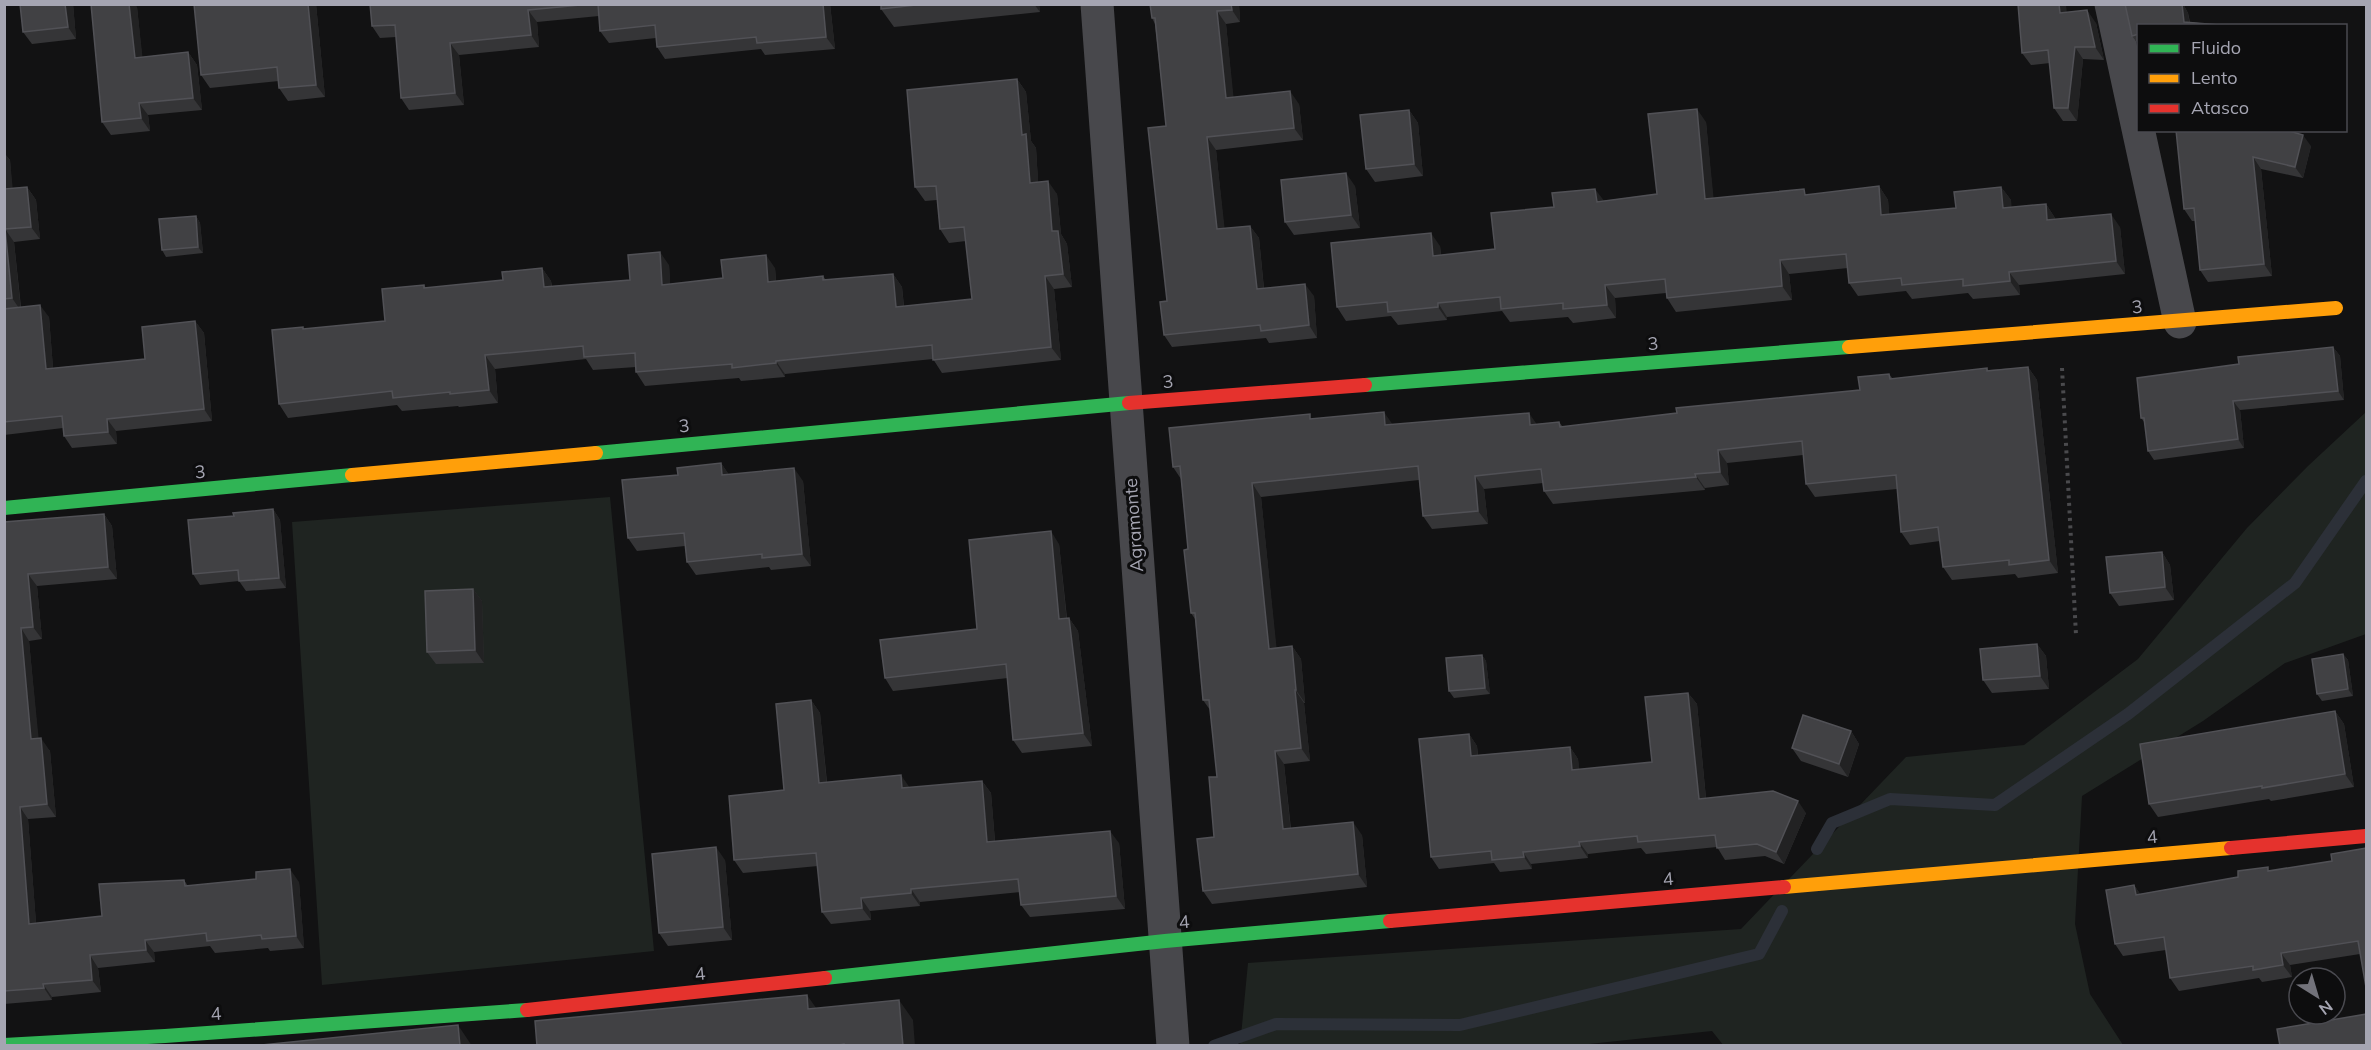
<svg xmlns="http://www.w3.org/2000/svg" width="2371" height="1050" viewBox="0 0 2371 1050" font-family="Mulish,sans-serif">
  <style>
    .green { fill: #1f2421 }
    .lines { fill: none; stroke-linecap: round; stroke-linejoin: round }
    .stream { stroke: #2c3038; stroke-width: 12 }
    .path { stroke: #4a4a4d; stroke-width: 4; stroke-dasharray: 3 4.5; stroke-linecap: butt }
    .street { stroke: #48484c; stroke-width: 33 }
    .fast { stroke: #30b455; stroke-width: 14 }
    .slow { stroke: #ff9f0a; stroke-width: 14 }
    .jam { stroke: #e5322d; stroke-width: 14 }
    .wall { fill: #353537 }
    .shaded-wall { fill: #222223 }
    .building { fill: #414144; stroke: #515156; stroke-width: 1.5 }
    .labels { text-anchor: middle; stroke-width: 6; stroke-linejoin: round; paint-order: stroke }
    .street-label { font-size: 18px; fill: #a5a5b2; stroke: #0d0d0e }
  </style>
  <rect width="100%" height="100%" fill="#121213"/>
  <path class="green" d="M2366,412V634L2285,663L2203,721L2082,796L2075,924L2090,994L2123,1045L1724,1046L1712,1031L1570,1046H1240L1248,963L1741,929L1906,757L2024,745L2138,659L2247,528L2308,466Z
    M610,497L654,951L322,985L292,522Z"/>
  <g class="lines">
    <path class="stream" d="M1817,849L1832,823L1890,799L1995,805L2128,714L2295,583L2366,481
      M1214,1046L1276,1024L1460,1025L1759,954L1782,911"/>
    <path class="path" d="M2062,368L2076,635"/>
    <path class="street" d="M1097,4L1173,1046
      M2111,4L2180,322"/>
    <path class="fast" d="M1365,385L1849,347
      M596,453L1129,403
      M4,508L352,475
      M825,978L1165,941L1390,921
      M4,1045L165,1036L527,1010"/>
    <path class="slow" d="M1849,347L2336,308
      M352,475L596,453
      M1784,887L2231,848"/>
    <path class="jam" d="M1129,403L1365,385
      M2231,848L2366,836
      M1390,921L1784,887
      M527,1010L825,978"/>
  </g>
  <path class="wall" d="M20,4H73L76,39L32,44L23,32Z
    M316,4L325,97L288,101L279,88V81L210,88L201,75Z
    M370,4H830L835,49L765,55L761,49L665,59L657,47L656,38L609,43L600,31L599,16L537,22L539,47L459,55L464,105L409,110L401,98L396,37L380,38L372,26Z
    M881,4H1039L1040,12L894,27L881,9Z
    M1239,4L1240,22L1226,24L1233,98L1299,104L1303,140L1216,150L1224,228L1250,226L1259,238L1264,288L1314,296L1317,338L1269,343L1266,338L1172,347L1164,335L1167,301L1166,126L1155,24L1152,18Z
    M2125,4H2183L2188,13L2190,22L2231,26H2139V45L2132,36Z
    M137,7L142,57L188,52L197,65L202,110L148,115L150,131L111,135L102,122Z
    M2067,13L2096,23L2104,60L2083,59L2077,121H2063L2054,108L2050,63L2031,65L2022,53Z
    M1017,79L1026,92L1031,141L1036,148L1038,182L1057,194L1061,234L1067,244L1072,287L1054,289L1061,360L942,373L933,359L785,374V377L741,381L739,378L645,386L636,372V367L593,370L586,359L495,369L498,403L459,407L458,406L402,411L397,405L288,418L279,404L304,329L385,321L424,285L426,288L503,280L542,268L551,281L552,286L630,280L669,265L670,284L723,278L775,268L776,281L823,276L826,280L893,274L902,287L904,306L972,299L966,241L949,243L940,229L937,200L925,201L915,187Z
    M1409,110L1418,123L1423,176L1375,182L1366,169Z
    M1706,122L1713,198L1808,195L1879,186L1888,200L1889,215L1956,208L2001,187L2011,200V207L2046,204L2055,218V219L2120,227L2125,274L2019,285L2020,295L1973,299L1968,293L1912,299L1906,291L1858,296L1849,283L1848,268L1789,274L1792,300L1676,312L1667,298L1666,293L1615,298L1616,318L1573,323L1568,317L1510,322L1502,311L1447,317V320L1398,325L1391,316L1346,321L1337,307L1440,246L1441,255L1495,249L1554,207L1657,194Z
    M2176,130L2311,146L2303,178L2261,169L2272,276L2208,282L2200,270L2195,221H2192L2184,209Z
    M4,153L10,160L12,188L27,187L36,200L40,239L14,242L21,307L49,317L53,368L145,359L195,321L204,333L212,421L116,431L117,444L72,448L64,436L63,428L4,435Z
    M1355,186L1360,228L1294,235L1285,222Z
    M196,216L200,223L203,253L166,257L162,250Z
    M2333,347L2340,356L2344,400L2240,410L2244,448L2154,460L2148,451L2145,423L2141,418L2239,364Z
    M2028,367L2037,380L2058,573L2018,578L2015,574L1952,580L1943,567L1940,541L1910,545L1901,532L1897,489L1815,497L1806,484L1803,455L1727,463L1729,485L1705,488V490L1553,504L1544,491L1543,483L1484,489L1488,524L1432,529L1423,516L1419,480L1261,497L1276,648L1292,646L1301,659L1305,703H1304L1310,761L1284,764L1291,829L1362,835L1367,887L1212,904L1203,891L1214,837L1217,777L1210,710L1203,700L1195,619L1191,613L1188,549L1181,479L1173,467L1313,419L1392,424H1537L1559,422L1563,427L1677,413L1860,390L1889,374L1893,379L1987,368L1988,370Z
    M721,463L729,475L803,481L811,566L771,570L769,567L696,575L687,562L685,546L637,551L628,538L678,475Z
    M273,509L280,520L286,588L246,591L239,581L200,585L193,574L234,516Z
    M104,514L112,526L117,579L37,586L42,639L29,641L38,738L50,751L56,817L28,819L36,923L102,916L184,880L188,886L299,882L304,948L270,951L268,948L215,953L210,946L154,952L155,962L98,968L101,992L52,997V1000L4,1004V522Z
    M1059,544L1067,618H1069L1078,631L1092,746L1022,753L1013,740L1008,678L893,691L885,678L977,629Z
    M2162,552L2170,565L2174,600L2119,606L2110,593Z
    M473,589L482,601L484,663L436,664L427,652Z
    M2037,644L2046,656L2049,689L1992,693L1983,680Z
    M2343,654L2348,660L2353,696L2322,701L2317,694Z
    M1482,655L1486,661L1490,694L1454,698L1449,691Z
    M1688,693L1697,704L1706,798L1806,813L1784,864L1765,856L1725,860L1717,847L1646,854L1641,848L1588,854V858L1531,864L1532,869L1500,872L1494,863L1439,869L1431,857L1469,734L1477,746L1478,755L1570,747L1578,759L1579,770L1652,762Z
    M811,700L820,713L827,782L910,788L982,781L991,793L995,841L1119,843L1125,909L1030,917L1021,905L1020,892L920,902V906L870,911L871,920L831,924L822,912L818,866L743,873L734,860L784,790Z
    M2335,711L2344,724L2354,787L2271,801L2269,799L2158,817L2149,804Z
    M1851,731L1859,744L1848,777L1801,761L1792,748Z
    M2367,848L2360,954L2290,965L2292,977L2262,982L2259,978L2179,991L2170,978L2166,950L2123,956L2115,944L2134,885L2140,894L2332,861Z
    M725,860L732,940L668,946L659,933Z"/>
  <path class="shaded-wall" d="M65,4H73L76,39L68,27Z
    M129,4H135L137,7L144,71L135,58Z
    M308,4H316L325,97L316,85Z
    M823,4H830L835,49L826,37Z
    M1034,4H1039L1040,12Z
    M1231,4H1239L1240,22L1232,10Z
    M2059,4H2066L2068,26L2060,13Z
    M2182,4H2183L2188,13L2190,26L2184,22Z
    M528,10L537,22L539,47L531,35Z
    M2087,10L2096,23L2104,60L2095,47Z
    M1217,11L1226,24L1235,111L1226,98Z
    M450,43L459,55L464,105L455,93Z
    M2075,47L2083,59L2077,121L2068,108Z
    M188,52L197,65L202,110L193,98Z
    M1017,79L1026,92L1031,141L1036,148L1039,196L1030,183L1022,135Z
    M1290,91L1299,104L1303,140L1294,128Z
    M139,103L148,115L150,131L141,118Z
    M1697,109L1706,122L1715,212L1705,199Z
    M1409,110L1418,123L1423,176L1414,164Z
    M2303,135L2311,146L2303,178L2295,167Z
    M1207,137L1216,150L1226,241L1217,229Z
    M4,153L10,160L14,202L5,189Z
    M2253,157L2261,169L2272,276L2264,264Z
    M1346,173L1355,186L1360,228L1351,215Z
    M1048,181L1057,194L1061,234L1067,244L1072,287L1063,274L1052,231Z
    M1879,186L1888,200L1891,229L1881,215Z
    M27,187L36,200L40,239L31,227Z
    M2001,187L2011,200L2013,221L2003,208Z
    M1595,189L1605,202H1597Z
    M2046,204L2055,218L2056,234L2047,220Z
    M2111,214L2120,227L2125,274L2116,261Z
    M196,216L200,223L203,253L198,247Z
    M1250,226L1259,238L1265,301L1257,289Z
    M5,229L14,242L21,311L12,298Z
    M1431,233L1440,246L1442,269L1433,256Z
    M660,252L669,265L671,298L662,285Z
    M766,255L775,268L777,295L768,282Z
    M1780,260L1789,274L1792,300L1782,286Z
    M542,268L551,281L553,300L544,287Z
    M2009,272L2019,285L2020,295L2010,281Z
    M893,274L902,287L905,320L896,307Z
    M1045,276L1054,289L1061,360L1051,347Z
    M1305,284L1314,296L1317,338L1309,325Z
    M1605,285L1615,298L1616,318L1607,305Z
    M1438,303L1447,317V320L1438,307Z
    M40,305L49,317L54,381L46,369Z
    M195,321L204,333L212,421L204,409Z
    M2333,347L2340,356L2344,400L2338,391Z
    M485,355L495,369L498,403L489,390Z
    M776,361L785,374V377L776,363Z
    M2028,367L2037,380L2058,573L2049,560Z
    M2233,401L2240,410L2244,448L2238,439Z
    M1384,412L1393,425H1385Z
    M1529,413L1538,426L1530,425Z
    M107,419L116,431L117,444L108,432Z
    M1718,450L1727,463L1729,485L1720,472Z
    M721,463L730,476L722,475Z
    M794,468L803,481L811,566L802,554Z
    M1695,474L1705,488V490L1696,477Z
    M1475,476L1484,489L1488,524L1478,511Z
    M1252,483L1261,497L1278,662L1269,649Z
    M273,509L280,520L286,588L279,578Z
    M104,514L112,526L117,579L108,567Z
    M1051,531L1059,544L1068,632L1059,619Z
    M2162,552L2170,565L2174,600L2165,587Z
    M28,574L37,586L42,639L33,627Z
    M473,589L482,601L484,663L475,650Z
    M1069,618L1078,631L1092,746L1083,733Z
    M21,628L29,641L40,752L31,739Z
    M2037,644L2046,656L2049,689L2040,676Z
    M1292,646L1301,659L1305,703L1296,690Z
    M2343,654L2348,660L2353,696L2348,689Z
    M1482,655L1486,661L1490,694L1485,688Z
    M1295,690L1304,703L1310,761L1301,748Z
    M1688,693L1697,704L1707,810L1699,799Z
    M811,700L820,713L828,796L819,783Z
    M2335,711L2344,724L2354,787L2345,774Z
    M1851,731L1859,744L1848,777L1839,764Z
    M1469,734L1477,746L1479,768L1471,756Z
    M41,738L50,751L56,817L47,804Z
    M1570,747L1578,759L1581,782L1572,770Z
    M1275,751L1284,764L1292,843L1283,829Z
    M901,775L910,788H902Z
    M982,781L991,793L996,855L987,842Z
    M1798,801L1806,813L1784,864L1776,852Z
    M20,807L28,819L37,936L29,924Z
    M1353,822L1362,835L1367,887L1358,874Z
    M1110,831L1119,843L1125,909L1116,896Z
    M1579,842L1588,854V858L1580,846Z
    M716,847L725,860L732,940L723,927Z
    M1523,852L1531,864L1532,869L1524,857Z
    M290,869L299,882L304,948L296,936Z
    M2134,885L2143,898L2136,895Z
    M911,889L920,902V906L911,893Z
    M861,898L870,911L871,920L862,908Z
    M145,940L154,952L155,962L146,950Z
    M2281,953L2290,965L2292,977L2283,965Z
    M90,955L98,968L101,992L92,980Z
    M43,984L52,997V1000L44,988Z
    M807,995L821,1015L808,1009Z
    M899,1000L913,1020L915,1046H903Z
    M458,1025L472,1046H460Z"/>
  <path class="building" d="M20,4H65L68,27L23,32Z
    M91,4H129L135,58L188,52L193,98L139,103L141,118L102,122Z
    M194,4H308L316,85L279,88L277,67L201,75Z
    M370,4H591L528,10L531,35L450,43L455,93L401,98L395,25L372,26Z
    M598,4H823L826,37L757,43L756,37L657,47L655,25L600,31Z
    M881,4H925L881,9Z
    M1150,4H1231L1232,10L1217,11L1226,98L1290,91L1294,128L1207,137L1217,229L1250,226L1257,289L1305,284L1309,325L1261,331L1260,325L1164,335L1160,302L1167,301L1148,128L1166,126L1155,18H1152Z
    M2018,4H2059L2060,13L2087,10L2095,47H2075L2068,108H2054L2048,50L2022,53Z
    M2125,4H2182L2184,22L2231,26H2139V34L2132,36Z
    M1017,79L1022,135L1026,134L1030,183L1048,181L1052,231H1058L1063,274L1045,276L1051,347L933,360L932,345L776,361V363L732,368V364L636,372L635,353L584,357L583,346L485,355L489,390L450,394V392L393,398L392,391L279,404L272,330L303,327V329L385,321L382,289L424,285V288L503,280L502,272L542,268L544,287L630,280L628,255L660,252L662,285L723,278L721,260L766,255L768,282L823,276V280L893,274L896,307L972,299L964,227L940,229L936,186L915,187L907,90Z
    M1697,109L1705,199L1804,189L1805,195L1879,186L1881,215L1956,208L1954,192L2001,187L2003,208L2046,204L2047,220L2111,214L2116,261L2009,272L2010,281L1963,286V279L1902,285L1901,278L1849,283L1846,254L1780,260L1782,286L1667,298L1665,279L1605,285L1607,305L1563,309V303L1501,309L1500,297L1438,303V307L1388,312L1387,302L1337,307L1331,243L1431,233L1433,256L1495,249L1491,213L1554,207L1552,193L1595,189L1597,202L1657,194L1648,114Z
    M1409,110L1414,164L1366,169L1360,115Z
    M2176,130H2286L2303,135L2295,167L2253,157L2264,264L2200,270L2194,208L2184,209Z
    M1346,173L1351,215L1285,222L1281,180Z
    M4,185L5,189L27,187L31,227L5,229L12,298L4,299Z
    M196,216L198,247L162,250L159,219Z
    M40,305L46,369L145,359L142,327L195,321L204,409L107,419L108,432L64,436L62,416L4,422V309Z
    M2333,347L2338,391L2233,401L2238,439L2148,451L2144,418H2141L2137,378L2239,364L2238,357Z
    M2028,367L2049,560L2009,565V560L1943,567L1938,527L1901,532L1896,475L1806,484L1802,441L1718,450L1720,472L1695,474L1696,477L1544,491L1541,469L1475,476L1478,511L1423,516L1418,466L1252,483L1269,649L1292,646L1296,690H1295L1301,748L1275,751L1283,829L1353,822L1358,874L1203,891L1197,839L1214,837L1209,777H1217L1209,700H1203L1195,613H1191L1184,550L1188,549L1180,466L1173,467L1169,428L1310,414V419L1384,412L1385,425L1529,413L1530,425L1559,422L1560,427L1677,413L1676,408L1860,390L1858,377L1889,374L1890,379L1987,368V371Z
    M721,463L722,475L794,468L802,554L762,558V554L687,562L684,533L628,538L622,480L678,475L677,468Z
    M273,509L279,578L239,581L238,570L193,574L188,520L234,516L233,513Z
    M104,514L108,567L28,574L33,627L21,628L31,739L41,738L47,804L20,807L29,924L102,916L99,884L184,880L185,886L256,879V872L290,869L296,936L262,939L261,935L207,941L206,933L145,940L146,950L90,955L92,980L43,984L44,988L4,991V522Z
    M1051,531L1059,619L1069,618L1083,733L1013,740L1006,664L885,678L880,640L977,629L969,540Z
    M2162,552L2165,587L2110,593L2106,557Z
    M473,589L475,650L427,652L425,591Z
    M2037,644L2040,676L1983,680L1980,649Z
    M2343,654L2348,689L2317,694L2312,659Z
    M1482,655L1485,688L1449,691L1446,658Z
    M1688,693L1699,799L1773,791L1798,801L1776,852L1757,844L1717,848L1715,835L1638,842L1637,836L1579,842L1580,846L1523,852L1524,857L1492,860L1491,851L1431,857L1419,739L1469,734L1471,756L1570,747L1572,770L1652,762L1645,697Z
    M811,700L819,783L901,775L902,788L982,781L987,842L1110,831L1116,896L1021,905L1018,879L911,889V893L861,898L862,908L822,912L816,853L734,860L729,796L784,790L776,704Z
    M2335,711L2345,774L2262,788V786L2149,804L2140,744Z
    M1803,715L1851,731L1839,764L1792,748Z
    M716,847L723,927L659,933L652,854Z
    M2367,848V993L2358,941L2281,953L2283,965L2253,970V966L2170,978L2164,937L2115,944L2106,890L2134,885L2136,895L2238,877V871L2268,867V871L2332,861L2331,854Z
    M807,995L808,1009L899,1000L903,1046H844V1044L834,1046H537L535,1021Z
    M2367,1014V1046H2280L2277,1029Z
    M458,1025L460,1046H251Z"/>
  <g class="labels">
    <g class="street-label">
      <text transform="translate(2137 307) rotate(-5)" y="6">3</text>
      <text transform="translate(1653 344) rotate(-4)" y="6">3</text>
      <text transform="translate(1168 382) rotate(-4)" y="6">3</text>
      <text transform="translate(684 426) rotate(-5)" y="6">3</text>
      <text transform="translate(200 472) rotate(-5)" y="6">3</text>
      <text transform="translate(1134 525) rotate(-94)" y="6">Agramonte</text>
      <text transform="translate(2152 837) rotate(-5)" y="6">4</text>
      <text transform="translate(1668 879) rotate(-5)" y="6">4</text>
      <text transform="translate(1184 922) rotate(-5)" y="6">4</text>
      <text transform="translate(700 974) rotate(-6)" y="6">4</text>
      <text transform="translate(216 1014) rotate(-4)" y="6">4</text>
    </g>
  </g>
  <rect width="2371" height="1050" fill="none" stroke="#a5a5b2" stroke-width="12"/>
  <rect x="2137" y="24" width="210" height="108" fill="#0d0d0e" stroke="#4a4a50" stroke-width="1.5"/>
  <rect x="2149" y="44" width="30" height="9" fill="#30b455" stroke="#4a4a50" stroke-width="1.5"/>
  <text x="2191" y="54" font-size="18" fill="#a5a5b2">Fluido</text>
  <rect x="2149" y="74" width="30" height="9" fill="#ff9f0a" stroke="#4a4a50" stroke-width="1.5"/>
  <text x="2191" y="84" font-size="18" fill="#a5a5b2">Lento</text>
  <rect x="2149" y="104" width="30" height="9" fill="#e5322d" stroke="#4a4a50" stroke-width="1.5"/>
  <text x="2191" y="114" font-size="18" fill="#a5a5b2">Atasco</text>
  <g transform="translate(2317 996) rotate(143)"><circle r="28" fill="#0d0d0e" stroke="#4a4a50" stroke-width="1.5"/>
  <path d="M0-4.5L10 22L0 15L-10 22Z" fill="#72727a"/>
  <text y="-9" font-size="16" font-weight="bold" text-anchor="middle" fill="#a5a5b2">N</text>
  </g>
</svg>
